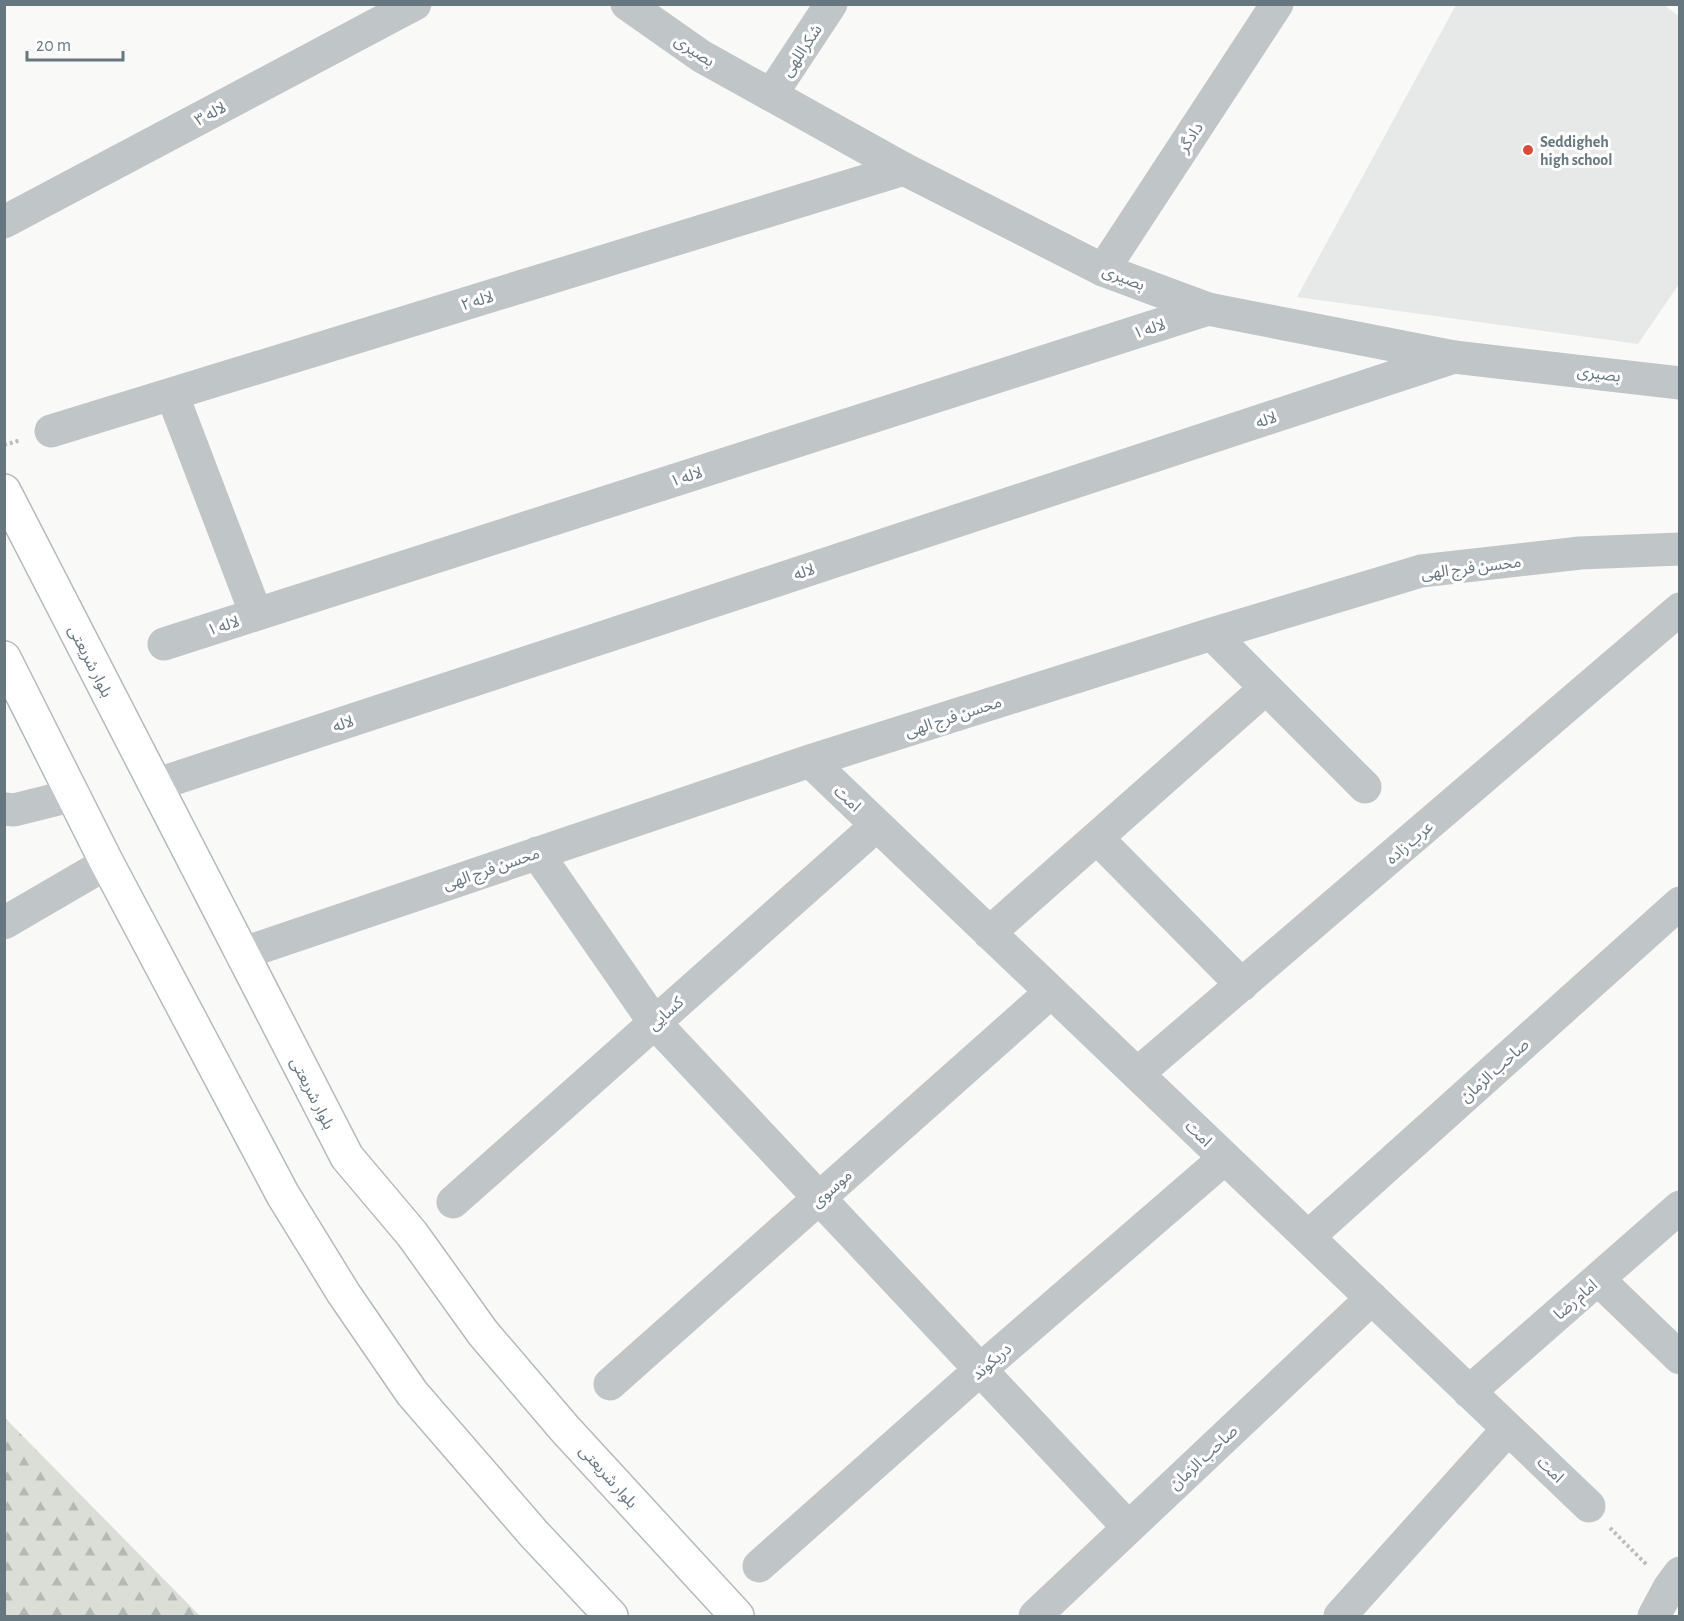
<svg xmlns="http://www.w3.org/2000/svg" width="1684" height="1621" viewBox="0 0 1684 1621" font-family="'Alegreya Sans','Noto Sans Arabic',sans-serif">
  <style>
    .built { fill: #e7e9e8 }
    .forest { fill: url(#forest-firs) }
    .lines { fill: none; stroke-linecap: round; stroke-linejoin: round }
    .primary-casing { stroke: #b4babd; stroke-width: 36 }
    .path { stroke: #bbbec0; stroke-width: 4; stroke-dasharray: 3 3; stroke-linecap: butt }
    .minor { stroke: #c0c5c8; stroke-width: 33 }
    .tertiary { stroke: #c0c5c8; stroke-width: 33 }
    .primary { stroke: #fff; stroke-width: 33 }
    .poi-dot { fill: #d84d37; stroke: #fff; stroke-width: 2 }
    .labels { text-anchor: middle; stroke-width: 6; stroke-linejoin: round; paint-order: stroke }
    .street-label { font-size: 16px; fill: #667780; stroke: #fff }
    .poi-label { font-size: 16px; font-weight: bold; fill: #667780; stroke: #fff; text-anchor: start }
  </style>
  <defs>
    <pattern id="forest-firs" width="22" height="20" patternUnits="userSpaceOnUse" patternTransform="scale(1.5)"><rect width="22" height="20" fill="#daded6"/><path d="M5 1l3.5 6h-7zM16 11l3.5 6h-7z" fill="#b5b9b3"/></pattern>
  </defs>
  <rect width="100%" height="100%" fill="#f9f9f7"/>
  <path class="built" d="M1664,5L1679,16V284L1638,344L1297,297L1456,5Z"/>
  <path class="forest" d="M4,1418H5L200,1616H5Z"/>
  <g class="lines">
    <g class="primary-casing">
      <path id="primary" d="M4,491L347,1157L412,1234L483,1333L565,1429L737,1616
        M4,658L107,863L283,1195L344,1294L412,1393L534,1534L611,1616"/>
    </g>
    <path class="path" d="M4,445L21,440
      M1610,1528L1647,1565"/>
    <path class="minor" d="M771,95L831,4
      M4,222L415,4
      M1103,270L1277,4
      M172,394L256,614
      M51,431L904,169
      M1212,634L1365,787
      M164,644L1208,309
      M810,761L1589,1506
      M155,785L1454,357
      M4,809L14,810L74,795
      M1097,838L1242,985
      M537,853L654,1022L1128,1527
      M4,923L107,863
      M989,933L1266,688
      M241,954L810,761L1212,634L1421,571L1580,553L1680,549
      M1137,1074L1680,609
      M453,1202L877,825
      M1308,1237L1680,903
      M1598,1279L1680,1358
      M610,1384L1051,992
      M1469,1392L1680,1207
      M759,1566L981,1369L1225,1158
      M1035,1616L1372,1298
      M1340,1616L1508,1429"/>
    <path class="tertiary" d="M627,4L701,56L904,169L1103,270L1208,309L1454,357L1680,383
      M1654,1616L1669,1588L1680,1573"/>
    <use href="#primary" class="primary"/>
  </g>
  <circle class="poi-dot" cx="1528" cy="150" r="6"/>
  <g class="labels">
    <g class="street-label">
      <text transform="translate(695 50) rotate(33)" y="6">بصیری</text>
      <text transform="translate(801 50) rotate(-56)" y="6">شکراللهی</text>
      <text transform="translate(210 113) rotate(-28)" y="6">لاله ۳</text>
      <text transform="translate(1190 137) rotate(-57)" y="6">دادگر</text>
      <text transform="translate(1124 277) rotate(21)" y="6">بصیری</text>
      <text transform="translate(477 300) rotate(-17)" y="6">لاله ۲</text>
      <text transform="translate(1149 328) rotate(-18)" y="6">لاله ۱</text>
      <text transform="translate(1599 373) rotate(7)" y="6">بصیری</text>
      <text transform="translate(1266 419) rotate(-18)" y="6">لاله</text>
      <text transform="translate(686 476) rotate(-18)" y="6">لاله ۱</text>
      <text transform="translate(1471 567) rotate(-7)" y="6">محسن فرج الهی</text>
      <text transform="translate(804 571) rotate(-18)" y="6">لاله</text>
      <text transform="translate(223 625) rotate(-18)" y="6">لاله ۱</text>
      <text transform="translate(91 661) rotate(63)" y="6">بلوار شریعتی</text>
      <text transform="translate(953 716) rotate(-18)" y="6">محسن فرج الهی</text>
      <text transform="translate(343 723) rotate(-18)" y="6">لاله</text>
      <text transform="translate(848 798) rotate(43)" y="6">امت</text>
      <text transform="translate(1409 842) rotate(-41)" y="6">عرب زاده</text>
      <text transform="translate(491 868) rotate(-19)" y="6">محسن فرج الهی</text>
      <text transform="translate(665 1013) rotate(-42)" y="6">کسایی</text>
      <text transform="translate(1494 1070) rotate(-42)" y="6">صاحب الزمان</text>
      <text transform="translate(313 1093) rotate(63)" y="6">بلوار شریعتی</text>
      <text transform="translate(1199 1133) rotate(44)" y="6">امت</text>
      <text transform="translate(831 1188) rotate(-42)" y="6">موسوی</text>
      <text transform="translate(1575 1299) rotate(-41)" y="6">امام رضا</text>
      <text transform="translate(991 1361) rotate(-41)" y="6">دریکوند</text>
      <text transform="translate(1203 1457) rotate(-43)" y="6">صاحب الزمان</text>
      <text transform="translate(1551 1469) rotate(44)" y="6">امت</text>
      <text transform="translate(609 1476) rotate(48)" y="6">بلوار شریعتی</text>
    </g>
    <g class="poi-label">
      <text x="1540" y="147">Seddigheh<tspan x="1540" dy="18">high school</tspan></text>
    </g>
  </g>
  <rect width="1684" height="1621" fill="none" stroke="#667780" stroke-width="12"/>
  <path d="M27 51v9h96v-9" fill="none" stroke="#667780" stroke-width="3"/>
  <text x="36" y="51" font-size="18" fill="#667780" stroke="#ffffff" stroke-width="4.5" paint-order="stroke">20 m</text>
</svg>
